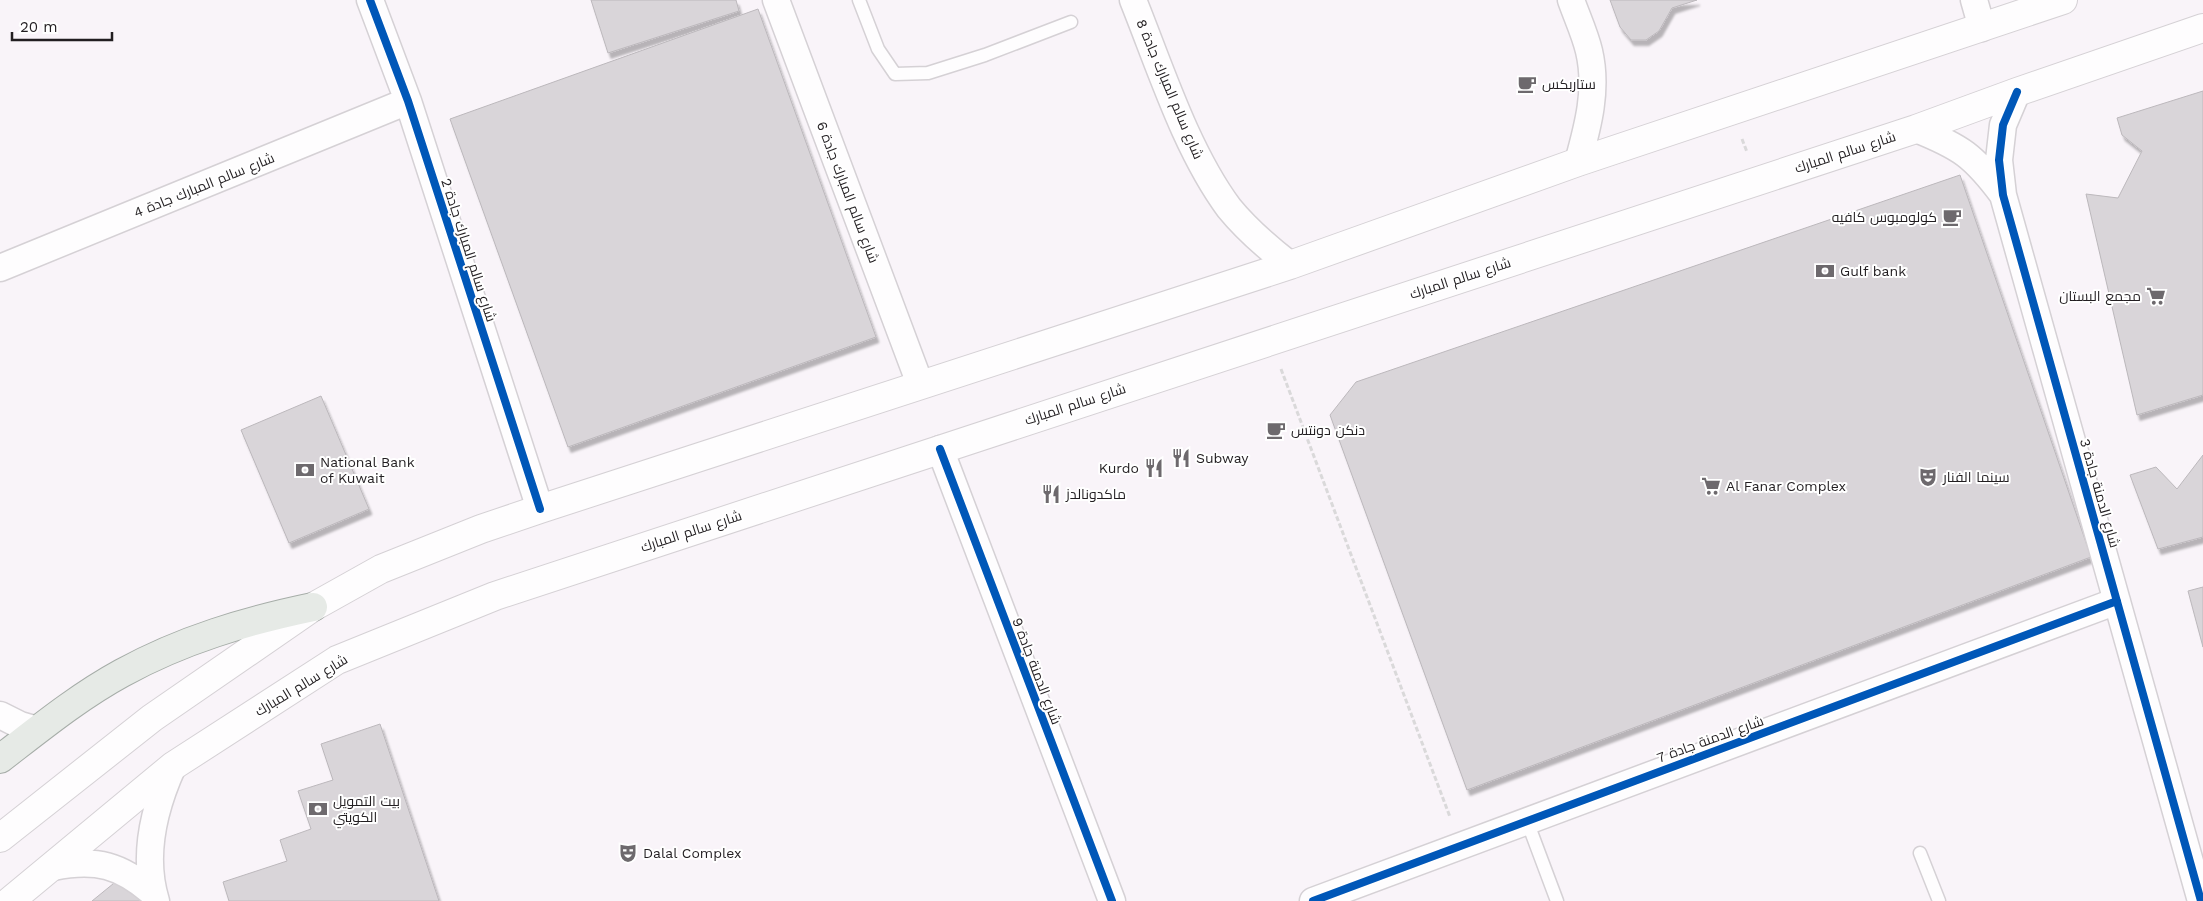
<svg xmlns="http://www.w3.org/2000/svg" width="2203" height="901" viewBox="0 0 2203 901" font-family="'Work Sans',Cairo,sans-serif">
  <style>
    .building { fill: #d9d5d9; stroke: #bcb8bc; filter: url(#shadow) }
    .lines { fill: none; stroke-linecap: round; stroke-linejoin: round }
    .service-casing { stroke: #d5d1d5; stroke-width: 15 }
    .minor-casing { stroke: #d5d1d5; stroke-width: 29 }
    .secondary-casing { stroke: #d5d1d5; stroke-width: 30 }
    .primary-casing { stroke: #a6ada8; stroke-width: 30 }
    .path { stroke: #dad9da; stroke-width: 3; stroke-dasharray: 5 2.5; stroke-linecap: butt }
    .service { stroke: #fefdfe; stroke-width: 12 }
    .minor { stroke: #fefdfe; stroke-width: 26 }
    .secondary { stroke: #fefdfe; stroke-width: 28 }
    .primary { stroke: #e6eae6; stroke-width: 28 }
    .cycleway-casing { stroke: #fff; stroke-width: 11 }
    .cycleway { stroke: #0057b8; stroke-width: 8 }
    .labels { text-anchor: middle; stroke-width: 4; stroke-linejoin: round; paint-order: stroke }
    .poi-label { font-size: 14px; fill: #221e21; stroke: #fff; text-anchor: start }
    .street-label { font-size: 14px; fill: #221e21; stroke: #fff }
  </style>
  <defs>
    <filter id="shadow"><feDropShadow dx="3" dy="5.5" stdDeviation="1" flood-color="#0004"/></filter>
  </defs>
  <rect width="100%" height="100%" fill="#f9f4f9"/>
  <path class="building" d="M591,0H736L739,11L608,53Z
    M1610,0H1697L1672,8L1659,31L1646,40H1631L1620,27Z
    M758,9L876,337L568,447L450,119Z
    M2203,91V395L2137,415L2086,194L2118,198L2142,151L2122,135L2117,118Z
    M1960,175L2091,557L1467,790L1330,415L1356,382Z
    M321,396L369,509L289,543L241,430Z
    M2203,455V537L2158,549L2130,475L2156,467L2177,489Z
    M2203,587V647L2188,591Z
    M380,724L439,901H229L223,882L287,861L280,840L311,829L298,791L333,780L321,744Z
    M119,879L144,901H92Z"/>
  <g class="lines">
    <g class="service-casing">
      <path id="service" d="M859,0L878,49L895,74L928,73L985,55L1071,22
        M1527,821L1557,901
        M1920,853L1939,901"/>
    </g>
    <g class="minor-casing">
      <path id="minor" d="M370,0L408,101L540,509
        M776,0L920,384
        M1133,0C1160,67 1186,150 1229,208C1247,230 1268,248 1290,265
        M1571,0C1577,17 1585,34 1589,51C1598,89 1588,126 1578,162
        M1974,0L1982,28
        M2017,92L2003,125L1999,160L2003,195L2201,901
        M1916,129C1961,147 1974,156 2003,195
        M0,268L408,101
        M940,449L1112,901
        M0,715L20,725L37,730
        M53,867C96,858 121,865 154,894
        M156,901C142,856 154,808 173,766
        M1313,901L2117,601"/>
    </g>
    <g class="secondary-casing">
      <path id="secondary" d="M0,838L152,718L313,607L381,569L481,529L540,509L1290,265L1578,162L2063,0
        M10,901L173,766L337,660L495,596L1916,129L2017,92L2203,28"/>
    </g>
    <g class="primary-casing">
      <path id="primary" d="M0,759C39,729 78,697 122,673C182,640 246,621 313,607"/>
    </g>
    <path class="path" d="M1742,139L1747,152
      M1281,369L1450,817"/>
    <use href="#service" class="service"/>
    <use href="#minor" class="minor"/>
    <use href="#secondary" class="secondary"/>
    <use href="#primary" class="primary"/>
    <g class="cycleway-casing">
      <path id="cycleway" d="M370,0L408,101L540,509
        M2017,92L2003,125L1999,160L2003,195L2201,901
        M940,449L1112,901
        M1313,901L2117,601"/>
    </g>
    <use href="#cycleway" class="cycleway"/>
  </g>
  <defs>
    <g id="cafe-bare" transform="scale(1.5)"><path d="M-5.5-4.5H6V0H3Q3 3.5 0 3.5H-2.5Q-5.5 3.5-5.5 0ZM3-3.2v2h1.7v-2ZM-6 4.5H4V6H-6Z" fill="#6d696d" stroke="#fff" stroke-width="2.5" paint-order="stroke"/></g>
    <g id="bank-bare" transform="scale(1.5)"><path d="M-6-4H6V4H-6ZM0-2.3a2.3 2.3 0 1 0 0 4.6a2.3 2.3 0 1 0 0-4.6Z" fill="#6d696d" stroke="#fff" stroke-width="2.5" paint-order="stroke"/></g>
    <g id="supermarket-bare" transform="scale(1.5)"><path d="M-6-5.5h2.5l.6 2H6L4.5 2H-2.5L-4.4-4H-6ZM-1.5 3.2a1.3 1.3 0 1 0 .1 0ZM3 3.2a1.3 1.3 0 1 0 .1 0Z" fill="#6d696d" stroke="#fff" stroke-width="2.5" paint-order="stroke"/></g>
    <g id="restaurant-bare" transform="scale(1.5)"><path d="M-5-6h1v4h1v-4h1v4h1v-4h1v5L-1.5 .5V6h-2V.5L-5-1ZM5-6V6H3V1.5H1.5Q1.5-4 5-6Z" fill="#6d696d" stroke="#fff" stroke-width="2.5" paint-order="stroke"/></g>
    <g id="theatre-bare" transform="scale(1.5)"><path d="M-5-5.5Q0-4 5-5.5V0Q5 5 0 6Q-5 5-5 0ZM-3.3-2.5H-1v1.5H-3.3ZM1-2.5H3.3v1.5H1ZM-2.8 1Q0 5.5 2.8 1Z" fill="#6d696d" stroke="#fff" stroke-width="2.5" paint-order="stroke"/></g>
  </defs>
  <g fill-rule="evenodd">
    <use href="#cafe-bare" x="1527" y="84"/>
    <use href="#cafe-bare" x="1952" y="217"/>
    <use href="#bank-bare" x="1825" y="271"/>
    <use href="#supermarket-bare" x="2156" y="296"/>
    <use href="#cafe-bare" x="1276" y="430"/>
    <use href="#restaurant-bare" x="1181" y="458"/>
    <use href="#restaurant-bare" x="1154" y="468"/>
    <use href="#bank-bare" x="305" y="470"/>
    <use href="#theatre-bare" x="1928" y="477"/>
    <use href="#supermarket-bare" x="1711" y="486"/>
    <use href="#restaurant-bare" x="1051" y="494"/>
    <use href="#bank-bare" x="318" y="809"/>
    <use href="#theatre-bare" x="628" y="853"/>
  </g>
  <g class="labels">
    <g class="poi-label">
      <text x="1542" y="89">ستاربكس</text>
      <text x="1937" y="222" text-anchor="end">كولومبوس كافيه</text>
      <text x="1840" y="276">Gulf bank</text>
      <text x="2141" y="301" text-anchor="end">مجمع البستان</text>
      <text x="1291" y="435">دنكن دونتس</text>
      <text x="1196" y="463">Subway</text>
      <text x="320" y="467">National Bank<tspan x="320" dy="16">of Kuwait</tspan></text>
      <text x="1139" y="473" text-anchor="end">Kurdo</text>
      <text x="1943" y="482">سينما الفنار</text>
      <text x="1726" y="491">Al Fanar Complex</text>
      <text x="1066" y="499">ماكدونالدز</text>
      <text x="333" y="806">بيت التمويل<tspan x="333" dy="16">الكويتي</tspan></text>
      <text x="643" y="858">Dalal Complex</text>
    </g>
    <g class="street-label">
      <text transform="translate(1170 89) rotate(67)" y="5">شارع سالم المبارك جادة 8</text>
      <text transform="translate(1845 152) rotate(-18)" y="5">شارع سالم المبارك</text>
      <text transform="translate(204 185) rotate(-22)" y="5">شارع سالم المبارك جادة 4</text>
      <text transform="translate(848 192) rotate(69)" y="5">شارع سالم المبارك جادة 6</text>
      <text transform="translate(469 250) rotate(72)" y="5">شارع سالم المبارك جادة 2</text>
      <text transform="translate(1460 278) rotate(-18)" y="5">شارع سالم المبارك</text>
      <text transform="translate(1075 404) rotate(-18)" y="5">شارع سالم المبارك</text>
      <text transform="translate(2100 493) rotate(74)" y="5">شارع الدمنة جادة 3</text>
      <text transform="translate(691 531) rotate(-18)" y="5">شارع سالم المبارك</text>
      <text transform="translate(1037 671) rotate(69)" y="5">شارع الدمنة جادة 9</text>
      <text transform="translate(301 685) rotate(-31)" y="5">شارع سالم المبارك</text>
      <text transform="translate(1710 739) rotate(-20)" y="5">شارع الدمنة جادة 7</text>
    </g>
  </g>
  <path d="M12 32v8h100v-8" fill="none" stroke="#221e21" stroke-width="2.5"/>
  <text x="20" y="32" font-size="15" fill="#221e21" stroke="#ffffff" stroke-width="4" paint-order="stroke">20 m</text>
</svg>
